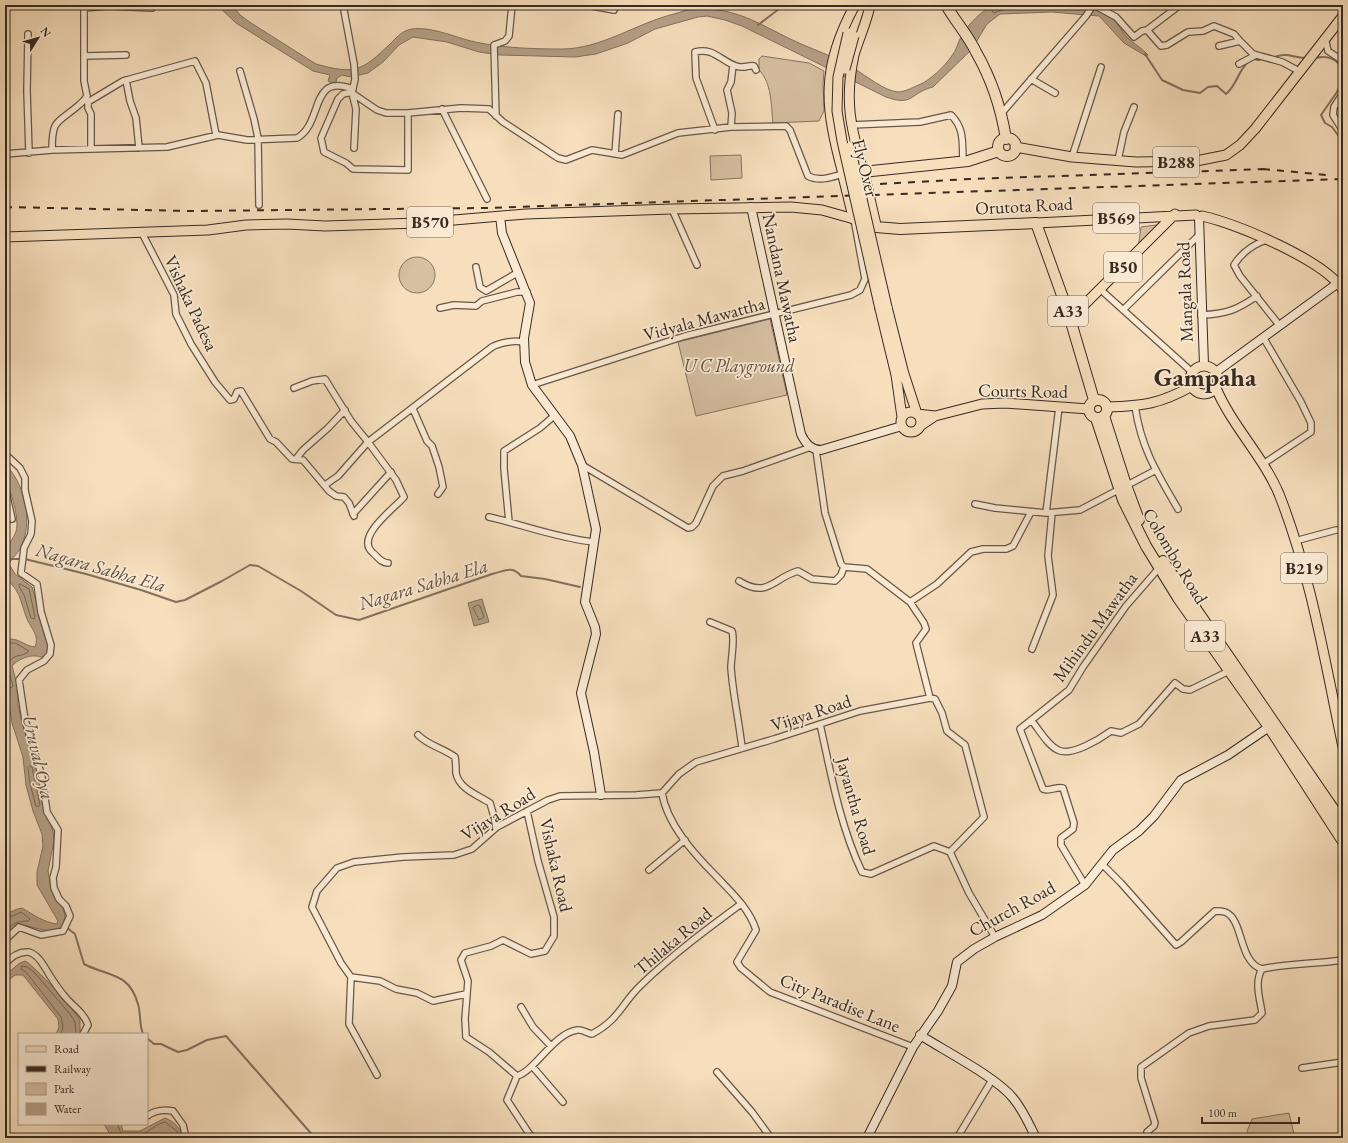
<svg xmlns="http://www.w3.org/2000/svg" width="1348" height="1143" viewBox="0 0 1348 1143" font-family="'EB Garamond',serif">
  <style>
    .green { fill: #d6c0a2; stroke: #867562 }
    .water { fill: #b6a188; stroke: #83715f }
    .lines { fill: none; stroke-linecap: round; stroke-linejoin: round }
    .shore { stroke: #766654; stroke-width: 1 }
    .stream { stroke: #83715f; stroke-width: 2 }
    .street-casing { stroke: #675748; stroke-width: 8 }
    .secondary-casing { stroke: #372a21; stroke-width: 10 }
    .primary-casing { stroke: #372a21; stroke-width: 11 }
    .highway-casing { stroke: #372a21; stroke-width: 12 }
    .street { stroke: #faead4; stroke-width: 5.5 }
    .secondary { stroke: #faead4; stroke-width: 8 }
    .primary { stroke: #f7dfbd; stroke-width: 9 }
    .highway { stroke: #f7dfbd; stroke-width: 10 }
    .rail { stroke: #372a21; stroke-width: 2; stroke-dasharray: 7 7; stroke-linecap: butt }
    .primary-bridge-casing { stroke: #372a21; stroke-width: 11; stroke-linecap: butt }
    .primary-bridge { stroke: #f7dfbd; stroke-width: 9 }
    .labels { text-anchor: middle; stroke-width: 3.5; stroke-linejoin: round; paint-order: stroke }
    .shield { fill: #faead4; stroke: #726457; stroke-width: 1 }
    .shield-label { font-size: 17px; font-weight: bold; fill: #372a21 }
    .street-label { font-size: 18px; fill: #372a21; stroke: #faead4 }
    .park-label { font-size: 18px; font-style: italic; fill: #5f5041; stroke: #faead4 }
    .water-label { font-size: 19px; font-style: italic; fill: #5d4e40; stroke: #faead4 }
    .town-label { font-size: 26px; font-weight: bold; fill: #372a21; stroke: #faead4 }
  </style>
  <rect width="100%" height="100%" fill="#f7dfbd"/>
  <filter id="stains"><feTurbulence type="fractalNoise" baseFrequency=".005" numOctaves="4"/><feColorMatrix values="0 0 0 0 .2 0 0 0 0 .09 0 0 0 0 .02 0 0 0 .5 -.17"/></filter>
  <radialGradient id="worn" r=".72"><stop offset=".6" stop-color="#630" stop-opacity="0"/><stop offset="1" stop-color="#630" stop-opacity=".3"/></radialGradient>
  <path class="green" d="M762,56L809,63L824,71L823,84L824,111L819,121L773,123C771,106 772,83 759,70V59Z
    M741,155L742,178L711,180L710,156Z
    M1164,224L1138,249L1141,227Z
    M399 275a18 18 0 1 1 36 0a18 18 0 1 1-36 0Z
    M770,319L787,395L696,416L678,342Z
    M1289,1113L1295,1138H1250L1247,1131L1252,1119Z"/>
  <path class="water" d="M217,5L233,6L240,15L251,23L316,64C355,75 362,71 390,44C395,39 401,32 408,30C426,24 457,38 475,42C503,48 533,49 562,49C601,49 637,23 674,14C681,12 689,9 696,9C739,7 763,27 799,43C817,51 838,58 855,69C866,76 885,91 898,92C905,92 916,86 923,83C935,76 948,63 955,51C958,45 959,39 963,34C969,23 982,11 993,5C1022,5 1084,0 1108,14C1117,20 1120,30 1128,38C1134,44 1142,48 1148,55L1146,56L1124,43L1099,16L1052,12L1000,14L987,24L972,49L933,87C909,93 914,107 886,97L742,26L725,20L707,16L698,17L655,29L628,43L596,54L575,57L500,55L479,52L447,42L413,37L399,45L383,62L368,73L351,77L342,75L337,78L336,82L332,83L328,81L330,75L313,71L236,23Z
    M5,464C25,484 34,522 20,549C17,554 12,558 9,564L15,574L32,587L48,644V653L45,657C41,658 40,656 36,656C28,655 17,660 12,666L18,688V706L27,740L39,774L44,808L53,831L54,840L48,871L51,887L63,906L65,917L63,925L60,929L52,932L19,924L5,938V914C12,912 15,909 22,908C34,915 43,922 57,924L58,921L37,885V872L43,846L42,834L33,811L26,785L23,757L12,723L5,682V640C18,636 23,646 35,647C40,636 31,628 27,619C20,601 21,591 5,578C5,570 2,557 6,550C10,541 17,535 17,525C17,503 5,485 5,464Z
    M482,599L489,622L474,626L468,603Z
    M25,961C34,965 78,1013 80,1021C80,1025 80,1030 80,1034H56L59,1027L58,1019L23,975H15L5,983V975L20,963Z
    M165,1118C175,1122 180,1128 183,1138H164L160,1135L155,1138H112L104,1124H121L123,1131H140Z"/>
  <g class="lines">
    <path class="shore" d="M994,5L992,11L994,13C1016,3 1054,7 1079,10L1080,5
      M20,584L29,589L35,617L34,619L31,618L24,595L19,586Z
      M478,605L480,606L484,617L479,620L473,608Z
      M5,643H15L29,651C26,654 22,655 17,656C2,661 11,675 13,686L11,688L5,686
      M30,766L32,767L40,805L38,807L36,806L30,784L28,768Z
      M5,917L13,916L21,912L30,919L28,921C16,921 13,924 5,932
      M61,1034L63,1027L61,1017L26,972L21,969L22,966L27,967L34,972L70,1014L75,1022L76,1034
      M117,1124L121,1133C143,1143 149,1126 165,1122L177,1131L179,1138"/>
    <path class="stream" d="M758,25L784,5
      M1145,54L1162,80L1183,90L1200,93L1208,87L1217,86L1226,94C1237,85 1238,71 1248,62
      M1253,58L1258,60L1264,59
      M1272,58C1289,51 1291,58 1306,58
      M1315,58C1328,55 1339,59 1343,73
      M1343,79L1337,92L1321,115L1325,123L1332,127L1343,142
      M11,559H25L86,574L141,590L176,602L185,600L222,581L250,565L258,566L301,591L336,615L359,620L492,574C505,571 512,565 521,576L545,579L580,587
      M66,927L75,934L84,964C109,977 129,972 138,1004C141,1014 139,1024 143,1034
      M147,1038L154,1044H161L178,1052L187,1050L207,1040L226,1036L315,1138"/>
    <g class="street-casing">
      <path id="street" d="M343,5L354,64L355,79L352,93L377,110L386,113H408L461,108L489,109L503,122L558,158L566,160L592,150L622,155L678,133L731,127L786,126L790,130L808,176C819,182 832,177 843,174
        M586,5L614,10
        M1094,5L1116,17L1134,37L1142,31L1147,30L1161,46L1167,45L1188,32L1203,31L1214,26L1234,34L1240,41
        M84,8L108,6L152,8
        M1147,30L1180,5
        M28,34L27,91L29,153
        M1325,38L1328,51L1343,61
        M1219,46L1240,41L1253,54L1282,62L1299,71
        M84,56L126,55
        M1239,64L1256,55
        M240,71L254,119L258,138L259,205
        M1031,79L1055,93
        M126,80L130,101L136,118L139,148
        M352,92L343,94L338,99L321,138L324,152L346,163L353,169L408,170V113
        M352,93L356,109L354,148
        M1343,93L1334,107L1333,115L1343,131
        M442,109L487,199
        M1001,114L1086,16L1093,5
        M496,116L494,45L505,41L509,36L512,5
        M851,125L920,122L951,115C965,129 962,143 963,162
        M731,127L732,113L727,90L731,82L733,65
        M715,130L696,78L695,52C713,47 721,61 736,66C744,69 747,65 754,66L756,70
        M91,149V114L88,108V102L123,81L195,61L206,83L216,135
        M52,150C52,118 57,124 79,105C82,102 85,100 87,96L84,81V5
        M5,154L52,150L167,147L218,135L247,140L297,138C324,123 309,72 353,89
        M615,154L618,114
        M1072,157L1101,67
        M1118,160L1124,132L1134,107
        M672,209L697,265
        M142,233L174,295L176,314L191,344L215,382L230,400L234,399L237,392L241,391L270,439L276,442L292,459L303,460L329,491L336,496L344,497L349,503L354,516
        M1266,240C1252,245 1242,252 1234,265L1240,276L1280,326
        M476,267L480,287L486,291L517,273
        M1338,283L1343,278
        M1101,290L1192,372
        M440,308L454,305L476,306L482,301L517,292H527
        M1123,310L1199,235
        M1201,315C1226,314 1237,310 1257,296
        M532,385L685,336L851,295L860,290L865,279L854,219
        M294,388L312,381L325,379L351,421L368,442L492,347C499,343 517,339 524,343
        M1135,406C1141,448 1157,473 1178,509
        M413,409L427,441L432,446L439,467L443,487L438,494
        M816,450L825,513L841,564L844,567
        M5,454L20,468L25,478V490L32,521L31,534L24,548L21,573L37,584L41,612L51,645L50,654L44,661L27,670L19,680L25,720L42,777L47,812L58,830L56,867L53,878L54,888L59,899L66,906L70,916L63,931L41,935L19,927L5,940
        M296,459L303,450L328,428L345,410
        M1263,464L1311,432V423L1301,402L1263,337
        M582,465L688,528L692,527L696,523L713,486L723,476L743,471L811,447
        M325,485L338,476L368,442L396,480L404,497C394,509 354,537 373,553C378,557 381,563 388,563
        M5,488L12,519
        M975,504L995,508L1046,513L1080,510L1156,470
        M1046,513L1059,407
        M353,514L391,472
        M489,517C524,525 557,538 594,542
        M509,522L504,469V451L540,428L554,416
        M1295,541L1336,530H1343
        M844,567L867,569L910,602L924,623L926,629L916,643L930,698
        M739,581C768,599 773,578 798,571L812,579L835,581L841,575L844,567
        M910,602L937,584L971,552L983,549H1006L1013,546L1031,512
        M710,622L732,631C735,640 731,658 731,668C733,695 739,721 742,748
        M1032,649L1053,595L1048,556L1052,513
        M1031,720C1039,729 1047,745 1058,750C1071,757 1100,739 1111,731L1121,733L1139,724L1175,683L1183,689L1190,690L1229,671
        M820,724C831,774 840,826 862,872L871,874L934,846L950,852L969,893L995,937
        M418,735C429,746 443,748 455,757C456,763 456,767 456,773C459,789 478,795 490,803L497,827
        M662,793C667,824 694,854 716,876C731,892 749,908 756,930L737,962L741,968L770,992L913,1047
        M527,811L538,861L554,917V936L545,951L531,954L503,940L491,946L465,953L461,960L468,981L465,1019L466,1037L489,1052L517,1076C536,1070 553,1034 577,1030C581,1029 587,1033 592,1034C620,1019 621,1004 641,985C672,955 707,929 741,904
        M1102,864L1121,883L1176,945L1181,942L1215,911C1218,911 1222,911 1225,912C1244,919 1238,962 1262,969
        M649,870L685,840
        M1085,885L1061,845V838L1073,829L1074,823L1063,788C1056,786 1050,792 1043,789L1020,729L1069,690L1083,667L1126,606L1159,568
        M5,964C11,957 19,951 29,952C36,954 41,961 44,966C51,978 58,989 67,999C75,1008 84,1013 88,1025L83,1034
        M351,977L380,981L396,989L417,993L433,1001L466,994
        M521,1007L533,1027L551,1046
        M532,1066L563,1102
        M1302,1068L1343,1062
        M717,1072L752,1112L771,1138
        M377,1075L349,1024L351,977L341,963L312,907L317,891L337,868L354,862L403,857L454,855L472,849L497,827L548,800L560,796L636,795L662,793L679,774L696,762L774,739L860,711L930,698L935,699L942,713L947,731L965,745L984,817L950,852
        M517,1076L507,1100L530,1135L535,1138
        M147,1116C155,1110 163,1109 173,1111L183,1125L186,1138
        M957,1138L992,1080
        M1148,1138L1147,1132L1154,1126L1155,1123L1141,1078V1067L1189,1033L1209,1026L1255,1020L1262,1013C1260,999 1254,982 1262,969C1289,963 1316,964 1343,960"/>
    </g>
    <g class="secondary-casing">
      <path id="secondary" d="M751,207L801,434C805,443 811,450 821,450L902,426
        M500,216L502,233L530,303L524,338L525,362L532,385L570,436L582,465L596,529L585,602L595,627L596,634L581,693L594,752L601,795
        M1199,218L1204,365
        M1216,372L1338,283
        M920,1035C945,1051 996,1077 1013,1098C1023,1110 1029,1124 1036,1138
        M867,1138L913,1047L938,1011L952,986L957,962L974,949L995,937L1042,915L1085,885L1113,850L1139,831L1154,816L1181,780L1228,755L1269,727"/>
    </g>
    <g class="primary-casing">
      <path id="primary" d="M1015,147L1072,157L1136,162L1196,161L1226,155L1240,145L1255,129L1343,16
        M863,171C851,128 844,101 854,55C859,38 867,22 870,5
        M843,174C825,107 820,69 855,5
        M1202,216C1237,224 1324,260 1343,290
        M1036,223L1196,215
        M5,237L208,230L246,225L287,224L325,226L419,223L526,214L672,209L791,207L822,210L854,219
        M887,307L904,374L917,414L935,416
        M880,309L896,375L902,417
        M1070,319L1175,214
        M1190 380a14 14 0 1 1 28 0a14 14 0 1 1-28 0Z
        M1216,388C1232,426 1263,456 1279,494C1311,575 1325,662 1343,747
        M1107,407C1143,406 1160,404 1192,386
        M901 422a10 10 0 1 1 20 0a10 10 0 1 1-20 0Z
        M920,426L935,416L982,404L1005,403L1089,409"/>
    </g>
    <g class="highway-casing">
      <path id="highway" d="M946,5C955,21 968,35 976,52C992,80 1001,107 1006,139
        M998 147a9 9 0 1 1 18 0a9 9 0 1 1-18 0Z
        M999,151L968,161L843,174L854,219L876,227L900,229L1036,223L1068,312L1094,400
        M863,171L876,227
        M1089 409a9 9 0 1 1 18 0a9 9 0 1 1-18 0Z
        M1104,416L1126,485L1139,520
        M1096,418L1123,500L1146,546L1178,598L1269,727L1342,840
        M1163,561L1343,823"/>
    </g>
    <use href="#street" class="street"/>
    <use href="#secondary" class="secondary"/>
    <use href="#primary" class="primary"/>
    <use href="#highway" class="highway"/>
    <path class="rail" d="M1263,169L1327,175
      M880,184L970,179L1268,169
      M5,207L189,211L486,208L1343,179"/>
    <g class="primary-bridge-casing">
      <path id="primary-bridge" d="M848,33L838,77L837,111L842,141L880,309
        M845,69L854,36
        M850,147L887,307"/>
    </g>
    <use href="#primary-bridge" class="primary-bridge"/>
  </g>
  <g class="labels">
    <g class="shield">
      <rect x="1153" y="147" width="46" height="30" rx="3"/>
      <rect x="1093" y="203" width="46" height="30" rx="3"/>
      <rect x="407" y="207" width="46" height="30" rx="3"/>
      <rect x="1104" y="252" width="38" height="30" rx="3"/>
      <rect x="1048" y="296" width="40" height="30" rx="3"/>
      <rect x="1281" y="553" width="46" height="30" rx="3"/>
      <rect x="1185" y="621" width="40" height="30" rx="3"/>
    </g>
    <g class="shield-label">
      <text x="1176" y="168">B288</text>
      <text x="1116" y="224">B569</text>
      <text x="430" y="228">B570</text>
      <text x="1123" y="273">B50</text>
      <text x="1068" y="317">A33</text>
      <text x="1304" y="574">B219</text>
      <text x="1205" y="642">A33</text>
    </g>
    <g class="street-label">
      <text transform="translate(865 168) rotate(76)" y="6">Fly Over</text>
      <text transform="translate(1024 206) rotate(-3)" y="6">Orutota Road</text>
      <text transform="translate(782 278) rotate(78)" y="6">Nandana Mawatha</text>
      <text transform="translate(1185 292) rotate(-92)" y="6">Mangala Road</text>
      <text transform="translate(191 303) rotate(65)" y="6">Vishaka Padesa</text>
      <text transform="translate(704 319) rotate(-15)" y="6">Vidyala Mawattha</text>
      <text transform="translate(1023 391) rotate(1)" y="6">Courts Road</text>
      <text transform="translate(1175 556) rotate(59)" y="6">Colombo Road</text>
      <text transform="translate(1095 627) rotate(-54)" y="6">Mihindu Mawatha</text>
      <text transform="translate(811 713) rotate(-18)" y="6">Vijaya Road</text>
      <text transform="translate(856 806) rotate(74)" y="6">Jayantha Road</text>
      <text transform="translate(498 814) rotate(-32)" y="6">Vijaya Road</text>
      <text transform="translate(556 865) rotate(77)" y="6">Vishaka Road</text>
      <text transform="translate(1012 909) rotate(-29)" y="6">Church Road</text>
      <text transform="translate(673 941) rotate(-40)" y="6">Thilaka Road</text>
      <text transform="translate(840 1003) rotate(22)" y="6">City Paradise Lane</text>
    </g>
    <g class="park-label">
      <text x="739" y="372">U C Playground</text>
    </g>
    <g class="water-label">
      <text transform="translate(101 567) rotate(16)" y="7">Nagara Sabha Ela</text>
      <text transform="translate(423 584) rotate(-17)" y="7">Nagara Sabha Ela</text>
      <text transform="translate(39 757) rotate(77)" y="7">Uruval Oya</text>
    </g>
    <g class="town-label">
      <text x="1205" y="386">Gampaha</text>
    </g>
  </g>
  <rect width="1348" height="1143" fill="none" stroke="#f7dfbd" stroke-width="20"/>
  <rect x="6" y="6" width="1336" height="1131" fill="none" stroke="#372a21" stroke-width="2"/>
  <rect x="10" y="10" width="1328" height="1123" fill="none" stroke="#372a21"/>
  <rect x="18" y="1033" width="130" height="92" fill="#faead4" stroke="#ac9d8c"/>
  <rect x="26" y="1046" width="20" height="6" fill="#f7dfbd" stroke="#ac9d8c"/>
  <text x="54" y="1053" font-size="12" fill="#372a21">Road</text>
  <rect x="26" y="1066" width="20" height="6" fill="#372a21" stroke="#ac9d8c"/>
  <text x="54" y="1073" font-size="12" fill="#372a21">Railway</text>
  <rect x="26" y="1083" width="20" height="12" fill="#d6c0a2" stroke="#ac9d8c"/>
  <text x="54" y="1093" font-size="12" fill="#372a21">Park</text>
  <rect x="26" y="1103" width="20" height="12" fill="#b6a188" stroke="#ac9d8c"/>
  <text x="54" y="1113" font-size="12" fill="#372a21">Water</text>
  <g transform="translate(38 38) rotate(53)" stroke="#faead4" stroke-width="3" paint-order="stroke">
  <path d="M0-3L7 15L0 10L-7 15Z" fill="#372a21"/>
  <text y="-6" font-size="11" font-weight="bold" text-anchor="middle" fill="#372a21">N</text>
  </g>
  <path d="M1202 1117v6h97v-6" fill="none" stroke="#372a21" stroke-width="2"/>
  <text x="1208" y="1117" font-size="12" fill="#372a21" stroke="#faead4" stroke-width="3" paint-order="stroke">100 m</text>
  <rect width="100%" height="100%" filter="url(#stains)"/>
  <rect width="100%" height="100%" fill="url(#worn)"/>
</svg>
